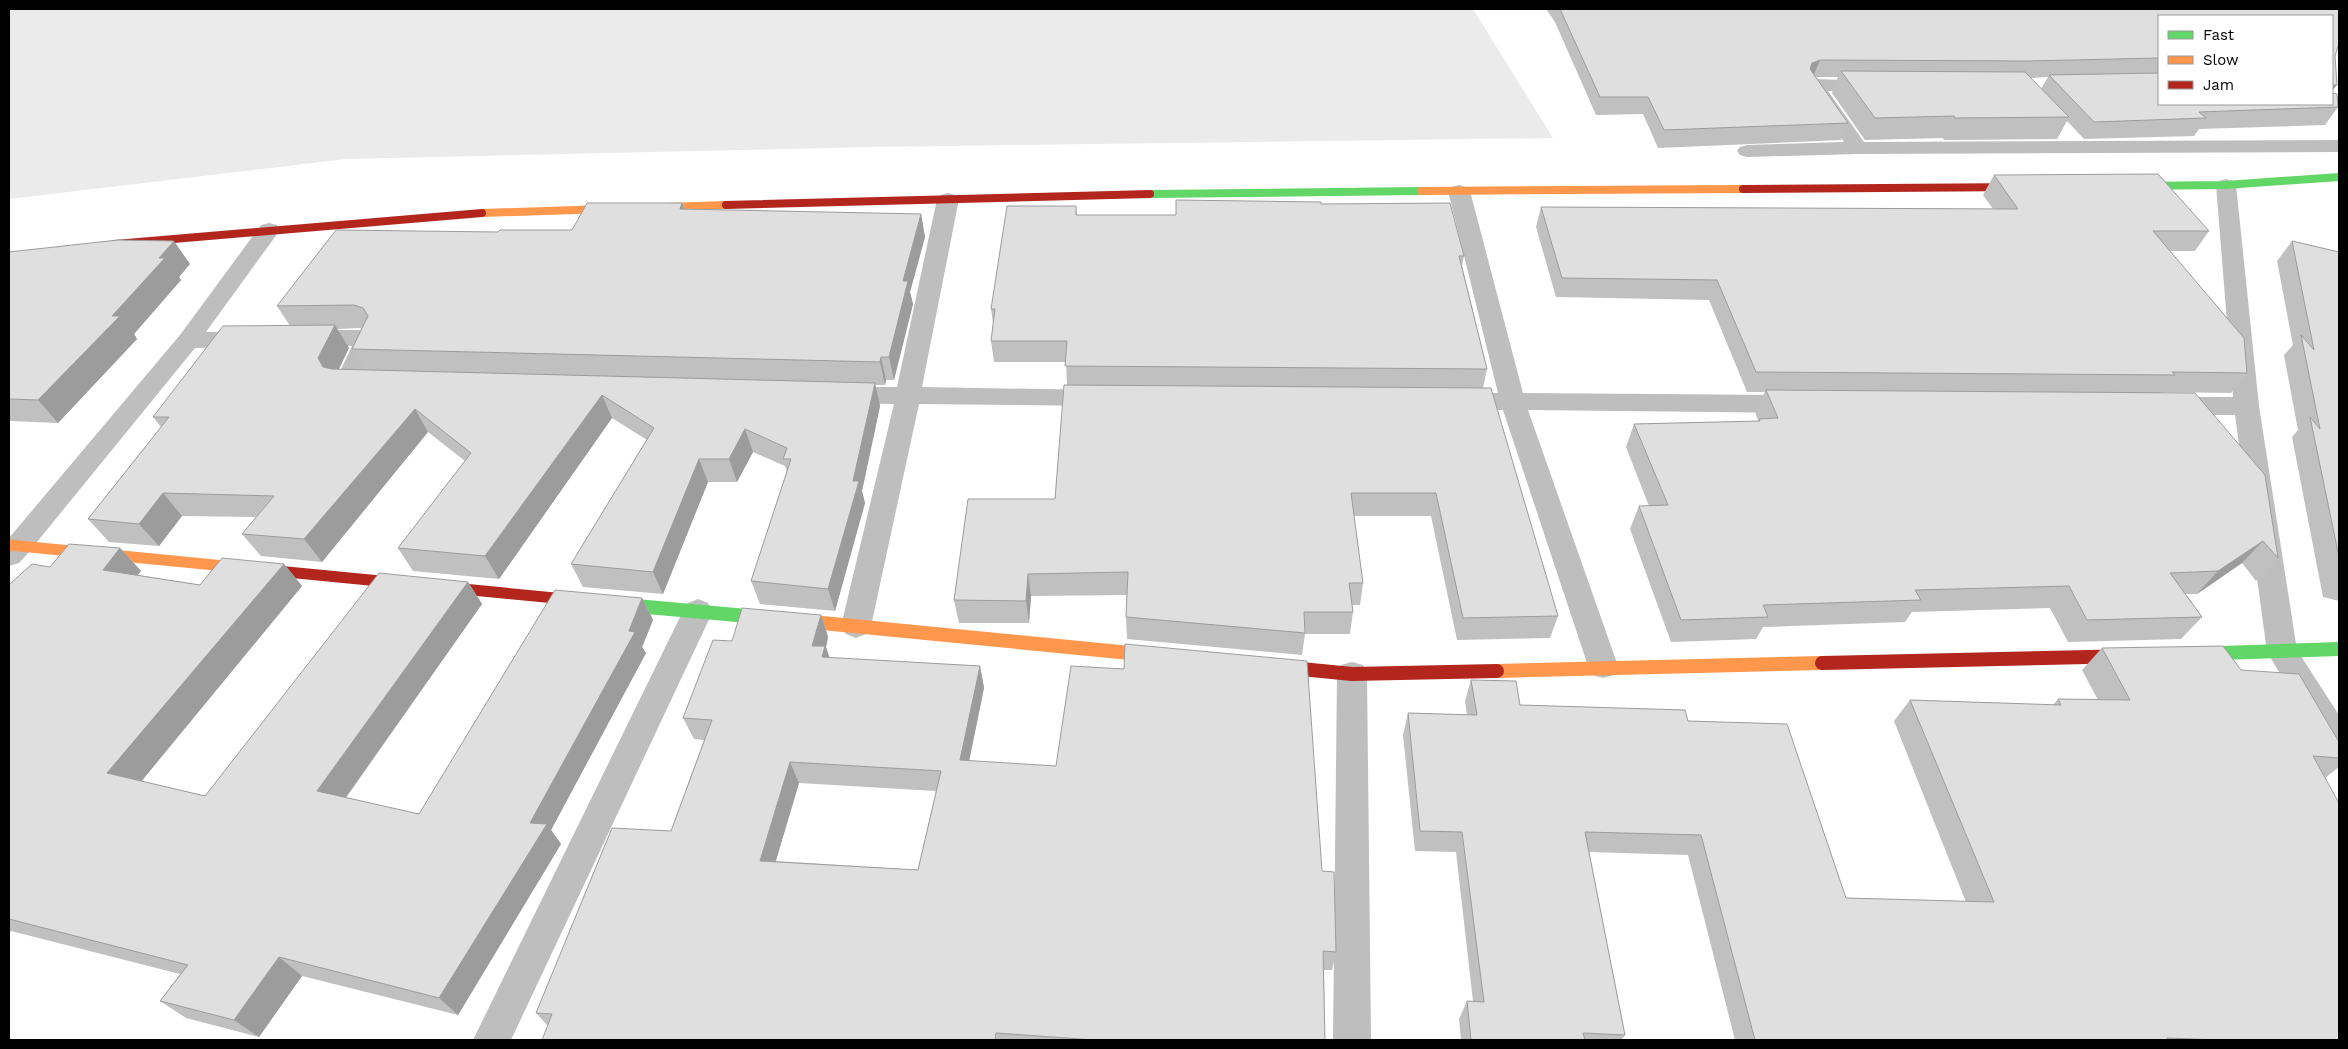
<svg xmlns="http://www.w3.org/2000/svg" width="2348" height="1049" viewBox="0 0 2348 1049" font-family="'Work Sans',sans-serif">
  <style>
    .green { fill: #ebebeb }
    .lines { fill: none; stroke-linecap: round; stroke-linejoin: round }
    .street { fill: #bebebe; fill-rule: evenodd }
    .fast-far2 { stroke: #63d668; stroke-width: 8 }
    .fast-far1 { stroke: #63d668; stroke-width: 11 }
    .fast { stroke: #63d668; stroke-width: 14 }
    .slow-far2 { stroke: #ff974d; stroke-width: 8 }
    .slow-far1 { stroke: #ff974d; stroke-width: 11 }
    .slow { stroke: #ff974d; stroke-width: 14 }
    .jam-far2 { stroke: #b3261e; stroke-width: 8 }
    .jam-far1 { stroke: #b3261e; stroke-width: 11 }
    .jam { stroke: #b3261e; stroke-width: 14 }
    .wall { fill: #c0c0c0; fill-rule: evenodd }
    .shaded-wall { fill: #9c9c9c }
    .building { fill: #dfdfdf; stroke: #9c9c9c; fill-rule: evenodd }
  </style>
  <rect width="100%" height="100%" fill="#fff"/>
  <path class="green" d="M9,9H1473L1553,138L873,147L346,159L9,199Z"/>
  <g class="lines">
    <path class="street" d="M1814,79L1879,81L1881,85L1879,89L1872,91H1828L1864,142L2339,140V152L1858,154L1747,157L1740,155L1737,151L1740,147L1747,145L1844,142L1805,85L1807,81Z
      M2226,179L2233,181L2236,185L2259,406L2297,650L2339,715V756L2328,752L2267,652L2235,415H2170L2161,412L2157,406L2161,400L2170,397H2233L2216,185L2219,181Z
      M1459,185L1466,187L1470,191L1523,393L1797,395L1806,398L1810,404L1806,410L1797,413L1528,410L1618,666L1614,675L1603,678L1592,675L1588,666L1503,410H1457L1448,407L1444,401L1448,395L1457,392L1498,393L1448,191L1452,187Z
      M948,193L955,195L959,199L922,387L1099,390L1108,392L1112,398L1108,404L1099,406L919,404L871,626L866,634L856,638L846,634L841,626L894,404L840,403L831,401L828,395L831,389L840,387H897L937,199L941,195Z
      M269,223L277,225L280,230L206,332L251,331L259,334L263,339L259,344L251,347L195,348L28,553L19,563L9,566V538L180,335L261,225Z
      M306,330H368L376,333L380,338L363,374L379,377L382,383L379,389L370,391L338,388L335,382L352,346H306L298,343L294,338L298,333Z
      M698,599L708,603L713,611L511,1040H473L683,611L688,603Z
      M1352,662L1363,665L1367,674L1371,1040H1333L1337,674L1341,665Z"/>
    <path class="fast-far2" d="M2131,186L2226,185L2339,177
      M1150,194L1421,191"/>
    <path class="fast-far1" d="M576,600L649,607"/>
    <path class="fast" d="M636,606L781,619
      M2191,654L2339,649"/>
    <path class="slow-far2" d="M1421,191L1743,189
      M482,213L726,205"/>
    <path class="slow-far1" d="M9,545L256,569"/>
    <path class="slow" d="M781,619L1161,656
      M1497,671L1822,663"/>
    <path class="jam-far2" d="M1743,189L2026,187
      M726,205L1150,194
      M115,244L482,213"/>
    <path class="jam-far1" d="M256,569L576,600"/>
    <path class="jam" d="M1822,663L2133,656
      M1271,666L1352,674L1497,671"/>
  </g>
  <path class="wall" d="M1546,9H2339L2159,16V104L2338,107L2325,125L2199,129L2194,136L2084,139L2067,121L2057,139L1944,140L1943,138L1865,140L1832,93L1838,77H1816L1848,123L1841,140L1658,148L1643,114L1596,115L1555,22ZM2048,77L2041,89L2030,78Z
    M1994,175L2209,231L2195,251H2170L2247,373L2231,393L2161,392L2278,558L2256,581L2242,563L2197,594H2186L2202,617L2181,639L2068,642L2050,608L1912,612L1905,622L1763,627L1756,639L1671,642L1630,529L1639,506H1649L1626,447L1634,424L1758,421V420L1755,412L1765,392H1747L1709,300L1556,297L1536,227L1541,207L1993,209L1983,195Z
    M682,203L684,209L921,214L925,237L910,292L913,304L894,380H886L885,385H875L880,406L862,491L865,503L835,611L760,604L751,581L787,472L785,466L753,452L737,482H708L663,594L583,587L571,564L647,440L612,418L499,579L413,571L398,548L465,461L428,432L322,562L261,556L242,534L256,517L182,516L159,546L109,542L88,519L161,427L153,417L290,326L277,306L498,232L572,230ZM362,328L352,349L364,370L339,369L349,348L337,329Z
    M1321,204L1464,256L1462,266L1487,369L1483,388L1558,616L1550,638L1457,640L1431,516H1354L1363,583L1360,605H1352L1353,612L1350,634H1305L1302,655L1127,639L1126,617L1127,595L1031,596L1029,623H959L954,600L1055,499L1067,385L1066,362H994L991,341L993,323L991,309L1076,206L1077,215H1176Z
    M2292,241L2339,252V601L2323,597L2292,437L2298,430L2284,355L2293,345L2277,261Z
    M9,252L190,264L179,277L181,280L134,334L137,339L58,423L9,421Z
    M120,548L141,571L137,575L200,585L284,564L302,586L141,781L205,796L468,582L482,604L346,798L419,814L642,598L653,620L642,647L646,653L551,830L561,844L458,1015L302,976L259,1037L186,1018L160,1001L180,974L11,931L9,933V584Z
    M821,615L828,637L826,647L829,658L980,666L984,688L969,761L1322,871L1336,952L1332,970H1324L1325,1040H542L548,1026L536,1013L671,831L704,740L694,739L683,718ZM799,783L936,791L918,870L776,861Z
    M2102,648L2241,670L2339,742V767L2325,778L2339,1040H1735L1688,855L1589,852L1625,1035L1621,1040H1461L1459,1019L1467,1001H1473L1456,852L1415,851L1403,735L1408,713L1467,715L1465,701L1471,680L1520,705L1688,721L1846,898L1966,902L1894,721L1910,700L2053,705L2058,699L2098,700L2082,670Z"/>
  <path class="shaded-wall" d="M1820,60L1813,77L1805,80L1812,63Z
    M2332,85H2337L2332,91Z
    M682,203L690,226L680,209Z
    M921,214L925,237L910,292L913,304L894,380L889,357L903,281Z
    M174,241L190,264L179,277L181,280L134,334L137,339L58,423L38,400L112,316L159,258Z
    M335,325L349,348L333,381L323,367L318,358Z
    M881,357L886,380L885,385L880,362Z
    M875,383L880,406L862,491L865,503L835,611L828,589Z
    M602,395L612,418L499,579L485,556Z
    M415,409L428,432L322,562L304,539Z
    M745,429L753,452L737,482L729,459Z
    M699,459L708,482L663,594L653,572Z
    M163,493L182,516L159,546L139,524Z
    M2263,541L2242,563L2197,594L2218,571Z
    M120,548L141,571L125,592L103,570Z
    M284,564L302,586L131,794L107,773Z
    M1028,574L1031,596L1029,623L1026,601Z
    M468,582L482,604L336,811L317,791Z
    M642,598L653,620L642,647L646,653L551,830L561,844L458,1015L439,998L530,823Z
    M821,615L828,637L826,647L833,668L812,646Z
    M980,666L984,688L965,781L960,760Z
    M790,762L799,783L770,880L760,861Z
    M279,957L302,976L259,1037L234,1020Z"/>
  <path class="building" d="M1560,9H2339V43L2335,56L2337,85H2332V16H2159V58L2028,61L1820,60L1812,63L1810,69L1848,123L1664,130L1648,97H1600Z
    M1841,71L2025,72L2069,117L1955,118L1954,116L1875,118Z
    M2159,73V104H2332V93L2337,94L2338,107L2199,112L2206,118L2094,122L2049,75Z
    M2158,174L2209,231H2153L2244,338L2247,373L2172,372L2175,375L1756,372L1717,280L1562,278L1541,207L2018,209L1994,175Z
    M1176,200L1321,202V204L1450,203L1464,256H1459L1487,369L1065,366L1067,341H991L995,309H991L1007,206H1076V215H1176Z
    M587,203H682L680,209L921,214L903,281H908L889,357H881L880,362L352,349L368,316L363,308L354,305L277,306L336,230L498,232L500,230H572Z
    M118,240L174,241L159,258H165L112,316H120L38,400L9,399V252Z
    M2292,241L2339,252V557L2310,417L2320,429L2301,335L2314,350Z
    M335,325L318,358L323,367L332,369L875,383L853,481H859L828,589L751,581L791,459H783L787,448L745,429L729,459H699L653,572L571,564L654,428L602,395L485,556L398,548L471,453L415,409L304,539L242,534L274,496L163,493L139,524L88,519L169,417H153L223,326Z
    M1064,385L1491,388L1558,616L1463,618L1436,493H1351L1363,583H1349L1353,612H1304L1305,633L1126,617L1128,572L1028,574L1026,601L954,600L968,499H1055Z
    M1766,390L2195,393L2265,475L2278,558L2263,541L2218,571L2170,573L2202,617L2087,620L2069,586L1915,590L1921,600L1763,605L1768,617L1681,620L1639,506L1668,505L1634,424L1760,421L1759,419L1778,418Z
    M69,544L120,548L103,570L200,585L222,558L284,564L107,773L205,796L379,573L468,582L317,791L419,814L555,590L642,598L629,631L635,632L530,823L547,824L439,998L279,957L234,1020L160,1001L188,965L9,919V584H10L32,564L50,567Z
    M742,608L821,615L812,646H825L822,657L980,666L960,760L1056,766L1071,666L1124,669L1125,644L1307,661L1322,871L1334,872L1336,952L1323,951L1325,1040H1095L996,1033L995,1040H542L552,1014L536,1013L612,828L671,831L712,720L683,718L713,640L732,641ZM790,762L941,771L918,870L760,861Z
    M2223,646L2241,670L2299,674L2339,742V758L2313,756L2339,803V1040H2220L2167,1038L2168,1040H1755L1701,835L1585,832L1625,1035L1583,1033L1585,1040H1471L1467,1001L1484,1002L1462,832L1420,831L1408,713L1477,715L1471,680L1516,681L1520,705L1685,710L1688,721L1787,724L1846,898L1994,902L1910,700L2061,705L2058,699L2130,700L2102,648Z"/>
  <rect width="2348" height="1049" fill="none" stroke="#000000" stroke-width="20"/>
  <rect x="2158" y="15" width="175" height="90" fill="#ffffff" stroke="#999999"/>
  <rect x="2168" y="31" width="25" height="8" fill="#63d668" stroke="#999999"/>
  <text x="2203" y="40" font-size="15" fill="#000000">Fast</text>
  <rect x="2168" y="56" width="25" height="8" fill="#ff974d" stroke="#999999"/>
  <text x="2203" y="65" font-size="15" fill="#000000">Slow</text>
  <rect x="2168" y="81" width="25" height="8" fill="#b3261e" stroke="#999999"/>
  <text x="2203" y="90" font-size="15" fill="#000000">Jam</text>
</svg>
